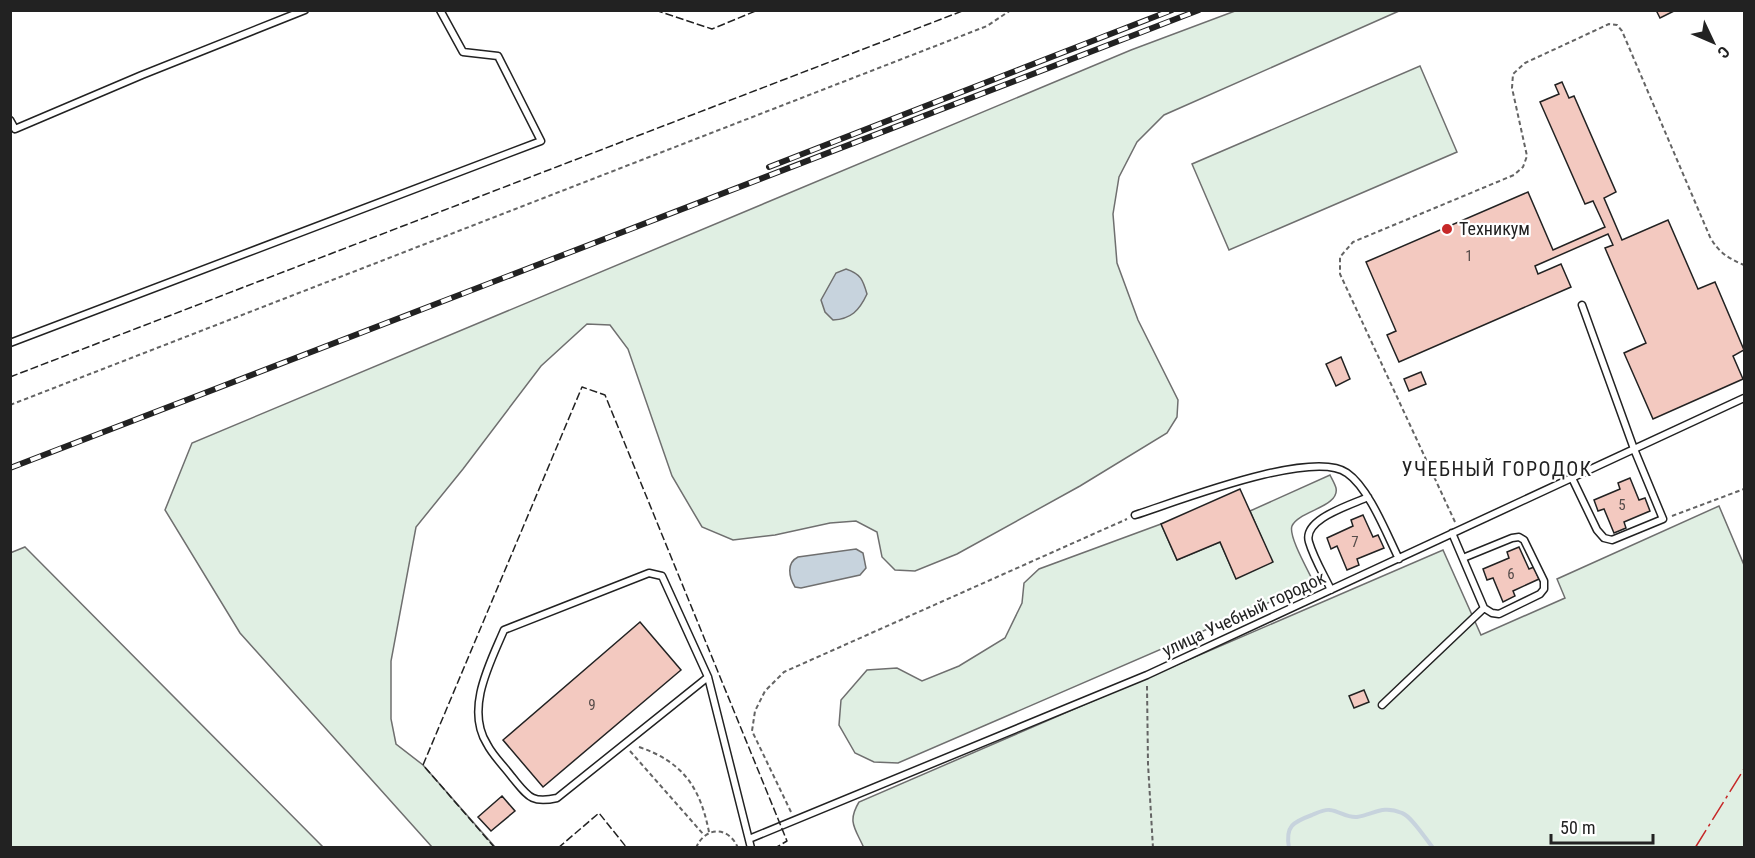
<svg xmlns="http://www.w3.org/2000/svg" width="1755" height="858" viewBox="0 0 1755 858" font-family="'Roboto Condensed',sans-serif">
  <style>
    .green { fill: #e0efe3; stroke: #6f6f6f; stroke-width: 1.5 }
    .water { fill: #c7d3dd; stroke: #6f6f6f; stroke-width: 1.5 }
    .lines { fill: none; stroke-linecap: round; stroke-linejoin: round }
    .stream { stroke: #c7d3dd; stroke-width: 4 }
    .building { fill: #f3c9c0; stroke: #222; stroke-width: 1.5 }
    .lane-casing { stroke: #222; stroke-width: 9 }
    .path { stroke: #646464; stroke-width: 2; stroke-dasharray: 4.5 3; stroke-linecap: butt }
    .lane { stroke: #fff; stroke-width: 6 }
    .rail-casing { stroke: #222; stroke-width: 6 }
    .rail { stroke: #fff; stroke-width: 4; stroke-dasharray: 11; stroke-linecap: butt }
    .fence { stroke: #222; stroke-width: 1.5; stroke-dasharray: 8 3; stroke-linecap: butt }
    .power { stroke: #c62828; stroke-width: 1.5; stroke-dasharray: 21 4.5 3 4.5; stroke-linecap: butt }
    .poi-dot { fill: #c62828; stroke: #fff; stroke-width: 2 }
    .labels { text-anchor: middle; stroke-width: 4.5; stroke-linejoin: round; paint-order: stroke }
    .number-label { font-size: 15px; fill: #564c4a }
    .poi-label { font-size: 18px; fill: #222; stroke: #fff; text-anchor: start }
    .street-label { font-size: 18px; fill: #222; stroke: #fff }
    .neighbourhood-label { font-size: 20px; letter-spacing: 1.5px; fill: #222; stroke: #fff }
  </style>
  <rect width="100%" height="100%" fill="#fff"/>
  <path class="green" d="M1235,11H1399L1164,115L1137,142L1119,177L1113,214L1117,263L1138,320L1178,400L1177,417L1167,433L1080,486L957,554L915,571L895,570L882,557L877,532L856,521L830,523L775,535L733,540L702,527L672,476L628,349L610,325L587,324L541,366L463,469L416,527L391,661V719L396,744L423,765L495,847H432L240,633L165,510L192,443L1131,50Z
    M1420,66L1457,152L1229,250L1192,164Z
    M1330,475C1332,479 1335,484 1336,488C1340,507 1298,511 1292,526C1288,536 1309,572 1314,583L898,763L874,762L855,753L839,725L841,700L867,670L897,668L922,681L959,666L1005,638L1022,603L1024,583L1039,569L1161,524L1177,560L1220,542L1236,578L1272,562L1250,511Z
    M1719,506L1744,565V847L864,848C855,828 847,822 859,802L1443,550L1481,635L1565,598L1557,579Z
    M25,547L323,847H11L10,553Z"/>
  <path class="water" d="M846,269C861,274 863,280 867,294C859,311 851,319 833,320L825,312L821,300L836,273Z
    M856,549L863,553L866,568L860,575L801,588L795,587C789,577 786,563 798,557Z"/>
  <g class="lines">
    <path class="stream" d="M1289,848C1285,826 1293,822 1312,815C1317,813 1324,809 1330,810C1339,811 1347,818 1357,817C1375,814 1382,805 1402,813C1411,816 1426,839 1433,848"/>
  </g>
  <path class="building" d="M1656,10H1676L1660,18Z
    M1562,82L1569,98L1574,96L1616,192L1604,198L1622,240L1668,220L1698,289L1715,282L1744,350L1733,356L1743,379L1653,419L1624,353L1646,343L1605,248L1613,245L1608,234L1535,266L1538,274L1561,264L1571,287L1399,362L1387,335L1396,331L1366,262L1528,192L1553,250L1605,227L1593,201L1585,204L1540,102L1559,94L1555,85Z
    M1341,357L1350,379L1336,386L1326,364Z
    M1421,372L1426,384L1409,391L1404,379Z
    M1630,478L1639,500L1645,498L1650,511L1624,522L1626,528L1614,533L1604,509L1598,511L1594,500L1620,489L1618,483Z
    M1240,489L1273,562L1236,579L1220,542L1177,560L1161,524Z
    M1363,515L1373,537L1378,535L1384,548L1357,559L1359,565L1347,570L1337,546L1331,549L1327,538L1353,526L1351,520Z
    M1519,547L1529,569L1534,567L1539,579L1513,591L1515,596L1503,602L1493,578L1487,580L1483,569L1509,558L1507,552Z
    M640,622L681,670L543,787L503,740Z
    M1364,690L1369,702L1354,708L1349,696Z
    M502,796L515,811L491,831L478,817Z"/>
  <g class="lines">
    <g class="lane-casing">
      <path id="lane" d="M10,120L15,129L142,75L305,10
        M10,343L541,141L498,56L463,52L440,10
        M1572,478L1597,530L1604,538L1612,540L1663,519L1634,449L1582,305
        M1135,515C1176,502 1313,448 1347,473C1369,488 1387,535 1399,559
        M1452,533L1484,608
        M1331,590C1324,575 1314,559 1309,542C1302,519 1351,505 1368,497
        M708,677L557,798C531,804 528,796 512,777C504,766 493,756 487,744C465,709 490,663 504,630L649,573L662,576L708,677L751,848
        M1382,705L1484,608L1492,613L1499,614L1540,594L1544,589V581L1524,540L1519,537L1512,538L1463,558
        M749,839L1147,675L1744,398"/>
    </g>
    <path class="path" d="M10,405L987,26L1011,10
      M1672,516L1744,489
      M1455,522L1340,274V257L1353,242L1514,175L1523,167L1527,156L1512,88L1513,74L1525,63L1609,24L1617,25L1622,31L1710,237C1719,253 1728,258 1744,265
      M1147,686L1148,764L1153,848
      M639,747C683,762 700,787 709,832
      M630,751L704,835
      M791,812L752,731L755,711L765,691L784,672L1127,519
      M696,848C705,826 729,826 738,848"/>
    <use href="#lane" class="lane"/>
    <g class="rail-casing">
      <path id="rail" d="M769,167L1172,10
        M10,468L1199,10"/>
    </g>
    <use href="#rail" class="rail"/>
    <path class="fence" d="M655,10L712,29L758,10
      M10,377L965,10
      M495,848L423,765L582,387L605,395L787,841L775,848
      M558,848L599,813L627,848"/>
    <path class="power" d="M1695,848L1744,769"/>
  </g>
  <circle class="poi-dot" cx="1447" cy="229" r="6"/>
  <g class="labels">
    <g class="number-label">
      <text x="1469" y="261">1</text>
      <text x="1622" y="510">5</text>
      <text x="1355" y="547">7</text>
      <text x="1511" y="579">6</text>
      <text x="592" y="710">9</text>
    </g>
    <g class="poi-label">
      <text x="1459" y="235">Техникум</text>
    </g>
    <g class="street-label">
      <text transform="translate(1244 614) rotate(-25)" y="6">улица Учебный городок</text>
    </g>
    <g class="neighbourhood-label">
      <text x="1497" y="476">УЧЕБНЫЙ ГОРОДОК</text>
    </g>
  </g>
  <rect width="1755" height="858" fill="none" stroke="#222222" stroke-width="24"/>
  <g transform="translate(1713 42) rotate(134)" stroke="#ffffff" stroke-width="4.5" paint-order="stroke">
  <path d="M0-4.5L10 22L0 15L-10 22Z" fill="#222222"/>
  <text y="-9" font-size="16" font-weight="bold" text-anchor="middle" fill="#222222">С</text>
  </g>
  <path d="M1551 834v9h102v-9" fill="none" stroke="#222222" stroke-width="3"/>
  <text x="1560" y="834" font-size="18" fill="#222222" stroke="#ffffff" stroke-width="4.5" paint-order="stroke">50 m</text>
</svg>
